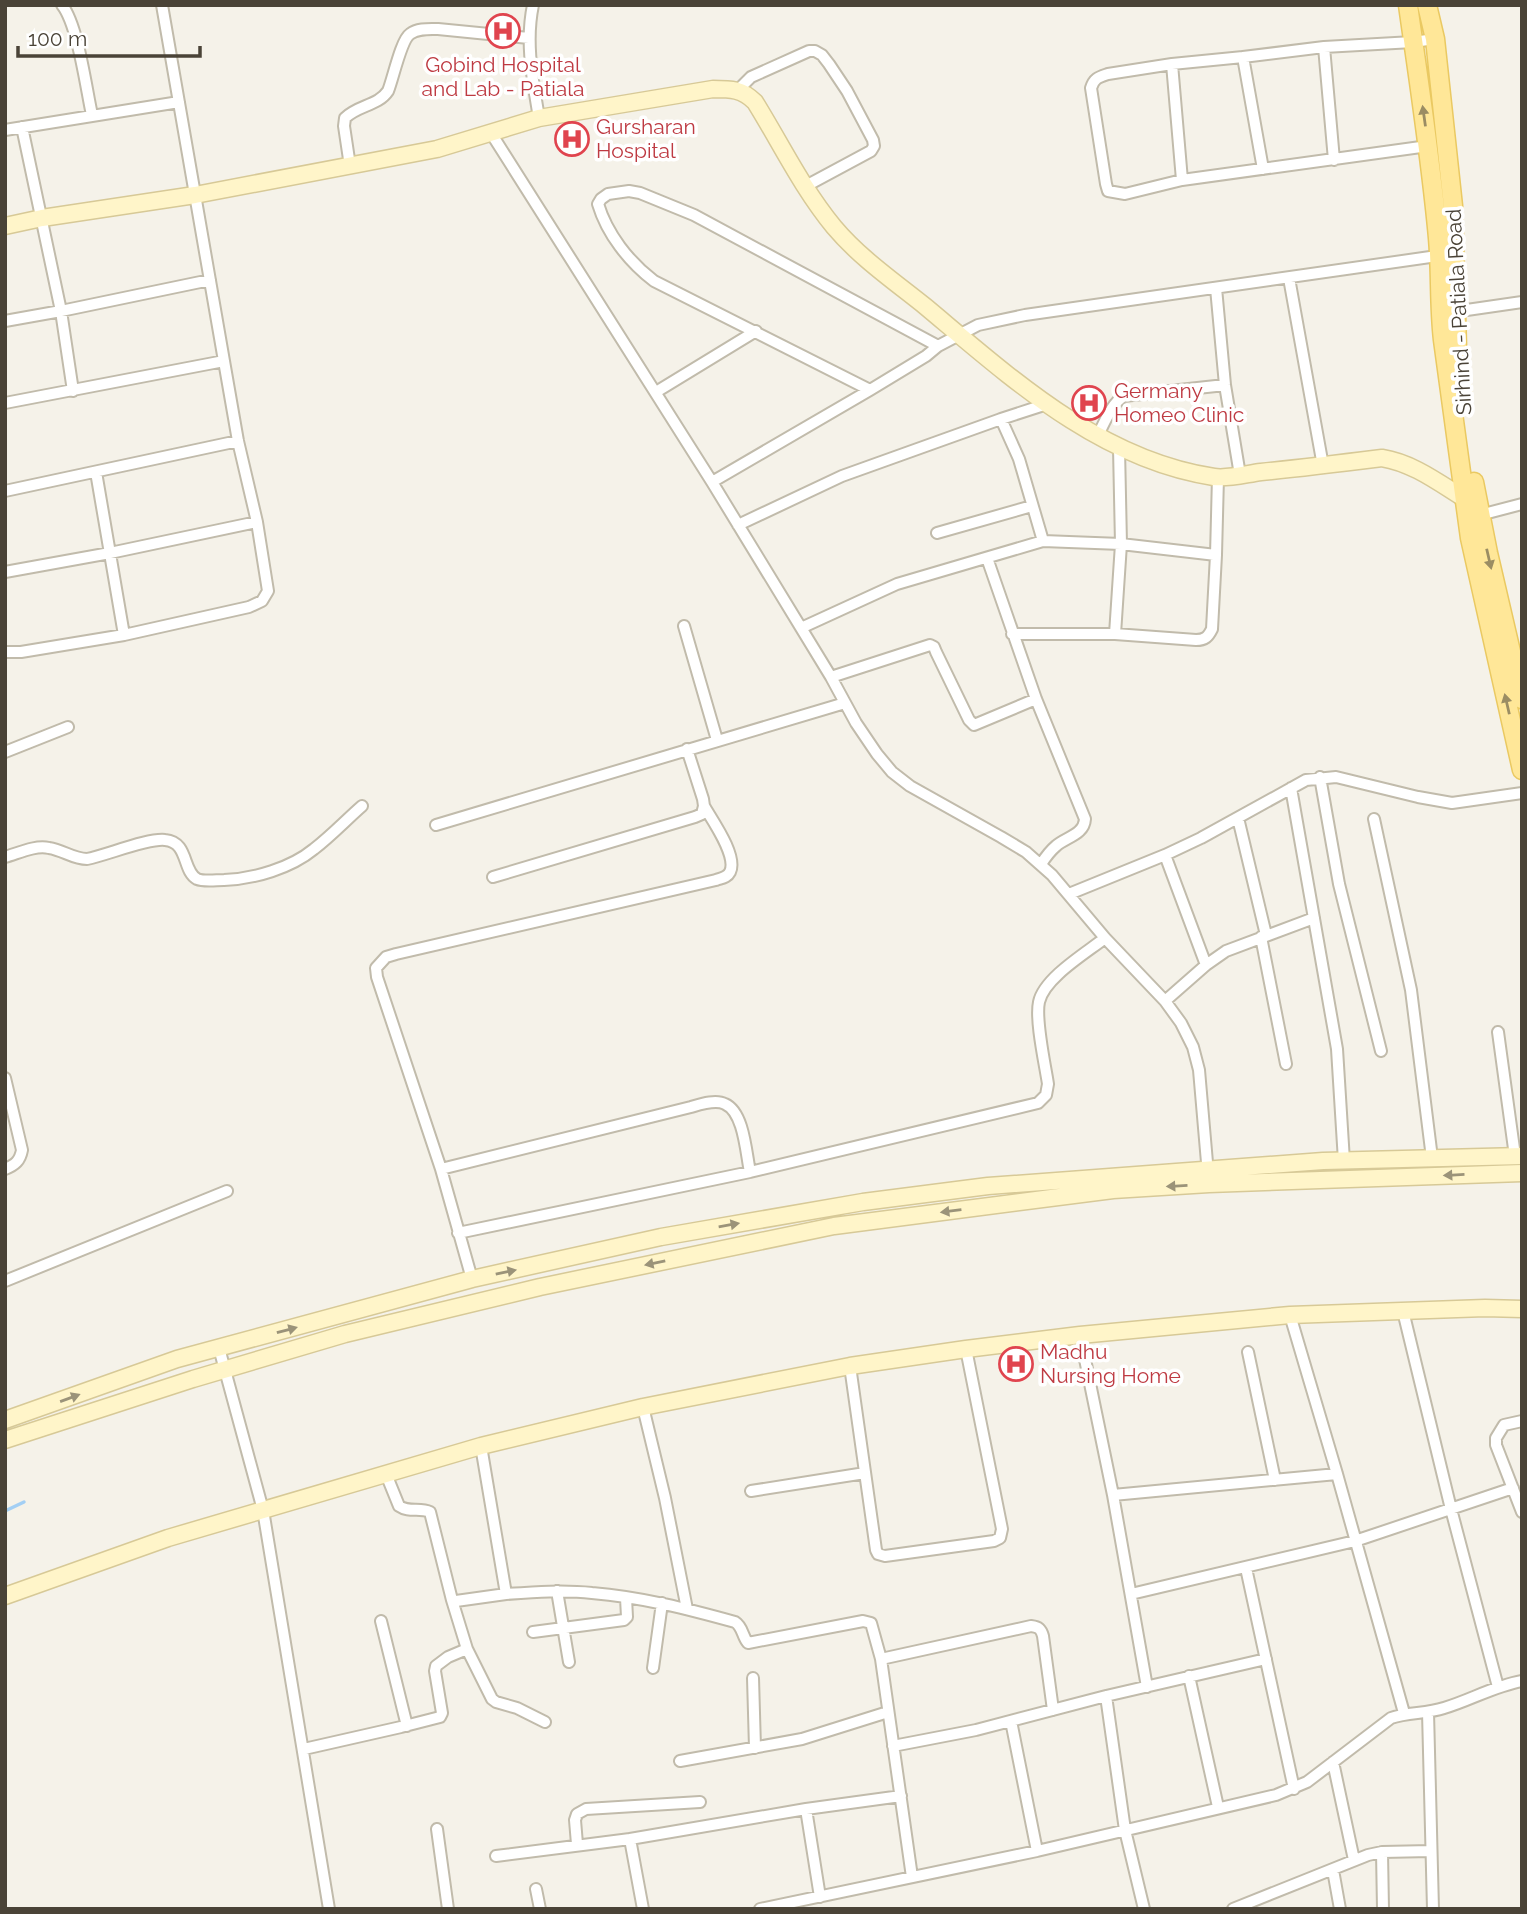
<svg xmlns="http://www.w3.org/2000/svg" width="1527" height="1914" viewBox="0 0 1527 1914" font-family="Raleway,sans-serif">
  <style>
    .lines { fill: none; stroke-linecap: round; stroke-linejoin: round }
    .stream { stroke: #a3cff4; stroke-width: 3.5 }
    .street-casing { stroke: #c1bbab; stroke-width: 14 }
    .secondary-casing { stroke: #d7c997; stroke-width: 19 }
    .primary-casing { stroke: #eac962; stroke-width: 21 }
    .street { stroke: #fff; stroke-width: 10 }
    .secondary { stroke: #fff5c9; stroke-width: 16 }
    .primary { stroke: #ffe798; stroke-width: 18 }
    .oneway { fill: #9b8d63 }
    .oneway2 { fill: #9b9379 }
    .labels { text-anchor: middle; stroke-width: 7; stroke-linejoin: round; paint-order: stroke }
    .health-label { font-size: 21px; fill: #be3a42; stroke: #fff; text-anchor: start }
    .street-label { font-size: 21px; fill: #4a4337; stroke: #fff }
  </style>
  <rect width="100%" height="100%" fill="#f5f2e9"/>
  <g class="lines">
    <path class="stream" d="M5,1511L24,1502"/>
    <g class="street-casing">
      <path id="street" d="M62,5C78,25 86,88 92,115
        M533,5C525,43 533,81 539,118
        M1324,47L1334,160
        M1243,57L1263,169
        M1172,64L1182,180
        M738,90L751,77L809,51H815L822,55L829,64L847,91L873,140L874,146L871,151L804,187
        M22,127L61,311L73,391
        M5,130L179,102
        M491,133L712,482L831,677L856,723L877,754L892,772L910,786L1001,837L1026,852L1052,875L1105,938L1165,1001L1181,1023L1193,1047L1199,1070L1208,1174
        M1428,146L1182,180L1125,194L1108,191L1106,184L1091,88C1094,78 1099,77 1108,74L1172,64L1243,57L1324,47L1413,42L1435,39
        M350,166L344,126L345,118C358,105 378,106 388,91C393,79 401,40 410,34C418,28 429,29 438,29L529,38
        M1289,278L1323,466
        M1216,288L1225,385L1240,475
        M1453,312L1522,302
        M5,321L61,311L210,280
        M870,390L654,281C629,262 607,234 598,204L601,199L608,194L629,191L640,193L694,215L938,346
        M656,392L756,331
        M5,403L224,361
        M1001,419L1019,459L1043,541
        M1098,435C1105,422 1111,404 1124,396L1225,385
        M96,472L124,635
        M712,482L870,390L926,356L938,346L978,325L1025,315L1444,255
        M5,491L238,441
        M1480,515L1522,504
        M738,525L842,476L1001,419L1047,404
        M937,533L1032,506
        M987,558L1036,699L1085,819C1084,835 1066,837 1056,846C1050,851 1045,858 1041,864
        M5,572L110,553L257,522
        M684,626L717,740
        M801,628L897,584L1043,541L1121,544L1216,555
        M1012,634H1115L1196,640C1205,640 1208,637 1212,629L1216,555L1218,477
        M1115,634L1121,544L1119,448
        M5,652H21L124,635L249,607L262,601L268,591L257,522L238,441L224,361L162,5
        M831,677L930,645L934,647L936,652L969,720L974,725L1036,699
        M5,752L68,727
        M1320,777L1339,884L1381,1051
        M1291,788L1337,1049L1344,1161
        M1238,818L1266,935
        M1374,819L1411,990L1432,1158
        M436,825L845,703
        M1165,855L1206,965
        M5,857C19,853 35,845 49,848C63,850 73,859 87,859C107,855 148,838 165,840C189,842 182,871 197,879C204,882 216,880 224,880C254,879 291,868 314,849C331,836 346,820 362,806
        M493,877L695,817L702,814L704,806L703,799L687,749
        M1069,894L1165,855L1201,838L1306,780L1336,777L1418,797L1452,803L1522,793
        M1261,937L1286,1064
        M1165,1001L1206,965L1226,951L1314,918
        M1498,1032L1515,1156
        M5,1078L22,1150C20,1161 15,1165 5,1169
        M441,1169L691,1107C701,1104 716,1099 725,1104C744,1112 746,1153 750,1172
        M458,1233L750,1172L1038,1103L1046,1095L1048,1084C1045,1064 1035,1020 1039,1002C1044,978 1086,953 1105,938
        M472,1279L441,1169L377,977L376,968L386,957L396,954L716,880C721,878 727,878 730,872C738,856 712,820 704,806
        M5,1281L227,1191
        M1403,1311L1451,1509L1498,1687
        M1290,1315L1337,1474L1404,1713
        M1080,1335L1113,1495L1147,1687
        M219,1348L263,1510L329,1909
        M1248,1352L1275,1480
        M850,1366L876,1550L878,1554L885,1556L994,1541L1000,1538L1002,1529L966,1349
        M643,1407L665,1498L687,1609
        M1522,1421L1504,1425L1496,1438V1445L1522,1512
        M481,1446L506,1594C535,1592 564,1590 592,1593C641,1597 688,1609 735,1622C743,1627 742,1636 748,1643L863,1621L871,1623L881,1659L912,1877
        M386,1474L399,1506C409,1513 420,1507 430,1512L452,1600L456,1601L506,1594
        M751,1491L865,1473
        M1113,1495L1337,1474
        M1246,1568L1294,1789
        M557,1591L569,1662
        M1131,1594L1355,1541L1513,1488
        M452,1600L467,1649L492,1699L496,1702L517,1708L545,1722
        M381,1621L407,1726
        M533,1632L624,1620L627,1617L626,1598
        M881,1659L1031,1626C1039,1627 1041,1629 1043,1636L1053,1710
        M653,1668L662,1603
        M1189,1676L1218,1807
        M753,1678L755,1748
        M1106,1696L1125,1830L1144,1909
        M1428,1712L1433,1909
        M1011,1721L1037,1851
        M893,1746L976,1730L1106,1696L1266,1659
        M304,1749L401,1727L440,1717L442,1713L435,1671L436,1666L448,1657L467,1649
        M680,1761L802,1739L888,1712
        M1333,1762L1354,1860
        M806,1809L820,1897
        M437,1829L448,1909
        M630,1839L643,1909
        M577,1844L575,1820L577,1814L586,1809L700,1802
        M1382,1852L1383,1909
        M496,1856L630,1839L806,1809L901,1796
        M1333,1870L1340,1909
        M536,1889L540,1909
        M760,1909L1037,1851L1276,1795L1307,1782L1391,1718C1408,1712 1426,1714 1444,1708C1471,1700 1494,1686 1522,1681
        M1233,1909L1368,1855L1382,1852L1431,1851"/>
    </g>
    <g class="secondary-casing">
      <path id="secondary" d="M5,226L42,218L195,195L437,149L539,118L713,89C731,89 742,89 755,102C781,144 802,188 834,227C860,258 895,282 926,307C1011,378 1100,460 1214,477C1229,479 1246,474 1261,472C1302,468 1342,463 1382,458C1413,463 1439,483 1465,499
        M5,1420L177,1359L472,1279L661,1237L863,1202L988,1186L1323,1161L1522,1156
        M5,1440L193,1379L345,1334L540,1287L834,1226L1113,1190L1209,1184L1522,1173
        M5,1596L168,1538L481,1446L643,1407L850,1366L966,1349L1080,1335L1290,1315L1485,1308L1522,1309"/>
    </g>
    <g class="primary-casing">
      <path id="primary" d="M1408,5C1419,83 1431,160 1438,238C1441,272 1439,306 1443,340L1470,538L1522,770
        M1427,5L1435,39L1453,206L1457,348L1462,392
        M1474,482L1488,553L1522,699"/>
    </g>
    <use href="#street" class="street"/>
    <use href="#secondary" class="secondary"/>
    <use href="#primary" class="primary"/>
  </g>
  <defs><path id="oneway-solid" d="M-6-.8H1V-3.2L6.5 0L1 3.2V.8H-6Z" transform="scale(1.75)"/></defs>
  <g class="oneway">
    <use href="#oneway-solid" transform="translate(1424 116) rotate(-98)"/>
    <use href="#oneway-solid" transform="translate(1489 559) rotate(77)"/>
    <use href="#oneway-solid" transform="translate(1507 704) rotate(-103)"/>
  </g>
  <g class="oneway2">
    <use href="#oneway-solid" transform="translate(1454 1175) rotate(177)"/>
    <use href="#oneway-solid" transform="translate(1177 1186) rotate(177)"/>
    <use href="#oneway-solid" transform="translate(951 1211) rotate(173)"/>
    <use href="#oneway-solid" transform="translate(729 1225) rotate(-10)"/>
    <use href="#oneway-solid" transform="translate(655 1263) rotate(168)"/>
    <use href="#oneway-solid" transform="translate(506 1272) rotate(-12)"/>
    <use href="#oneway-solid" transform="translate(287 1330) rotate(-15)"/>
    <use href="#oneway-solid" transform="translate(70 1398) rotate(-20)"/>
  </g>
  <defs>
    <g id="hospital-ring" transform="scale(1.75)"><circle r="9.5" fill="#fff" stroke="#e0444e" stroke-width="1.5"/><path d="M-5-5h3v3.5h4V-5h3V5h-3V1.5h-4V5h-3Z" fill="#e0444e"/></g>
  </defs>
  <g fill-rule="evenodd">
    <use href="#hospital-ring" x="503" y="31"/>
    <use href="#hospital-ring" x="572" y="139"/>
    <use href="#hospital-ring" x="1089" y="403"/>
    <use href="#hospital-ring" x="1016" y="1364"/>
  </g>
  <g class="labels">
    <g class="health-label">
      <text x="503" y="72" text-anchor="middle">Gobind Hospital<tspan x="503" dy="24">and Lab - Patiala</tspan></text>
      <text x="596" y="134">Gursharan<tspan x="596" dy="24">Hospital</tspan></text>
      <text x="1114" y="398">Germany<tspan x="1114" dy="24">Homeo Clinic</tspan></text>
      <text x="1040" y="1359">Madhu<tspan x="1040" dy="24">Nursing Home</tspan></text>
    </g>
    <g class="street-label">
      <text transform="translate(1459 312) rotate(-93)" y="7">Sirhind - Patiala Road</text>
    </g>
  </g>
  <rect width="1527" height="1914" fill="none" stroke="#4a4337" stroke-width="14"/>
  <path d="M18 46v10h182v-10" fill="none" stroke="#4a4337" stroke-width="3.5"/>
  <text x="28" y="46" font-size="21" fill="#4a4337" stroke="#ffffff" stroke-width="5" paint-order="stroke">100 m</text>
</svg>
